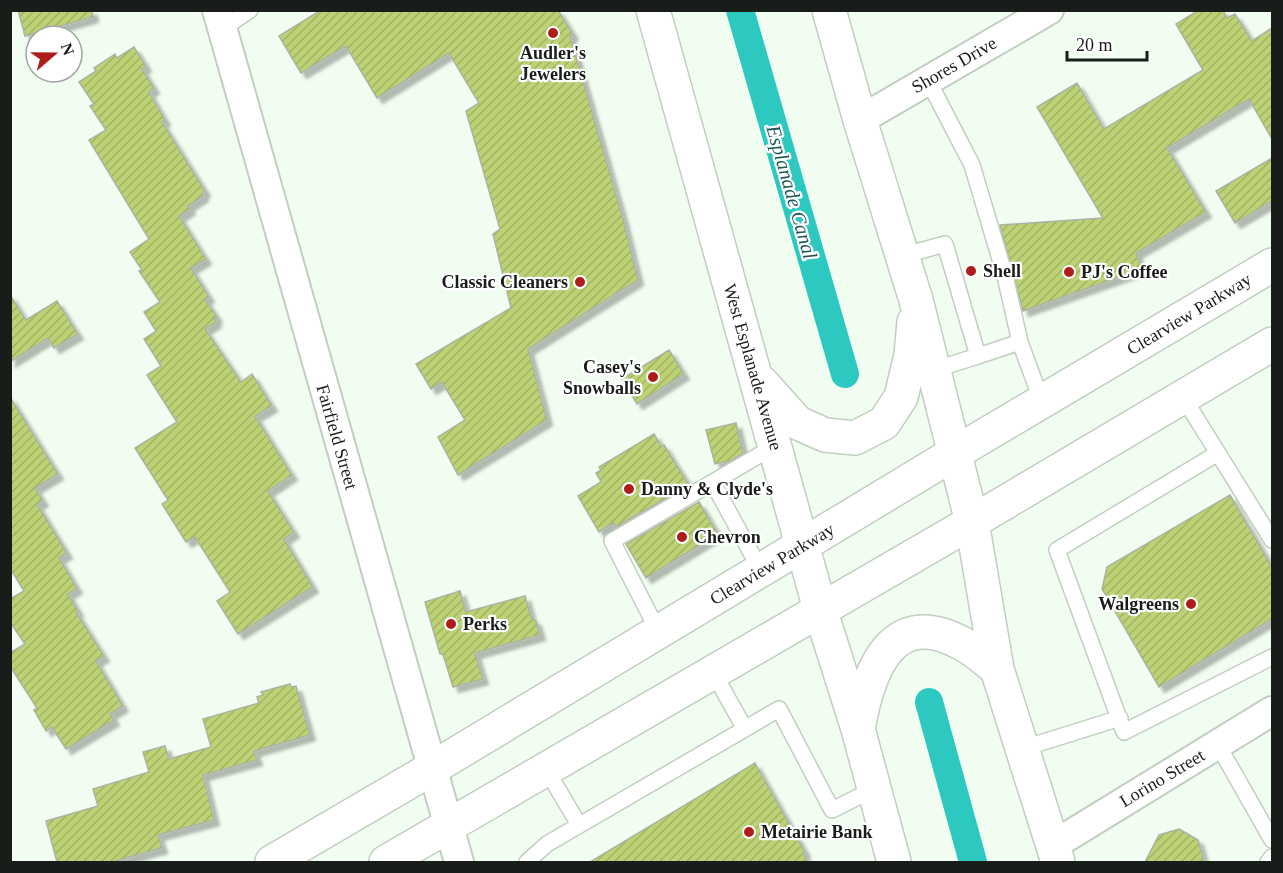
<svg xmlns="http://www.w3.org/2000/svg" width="1283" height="873" viewBox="0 0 1283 873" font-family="'Times New Roman',serif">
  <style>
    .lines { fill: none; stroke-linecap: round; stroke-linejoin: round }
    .canal { stroke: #2dc8c0; stroke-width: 28 }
    .building { fill: url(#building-hatch); stroke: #adb2a3; stroke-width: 1.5; filter: url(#shadow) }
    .service-casing { stroke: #c2cec1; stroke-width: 18 }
    .minor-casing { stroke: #c2cec1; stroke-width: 32 }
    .tertiary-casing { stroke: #c2cec1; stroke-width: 36 }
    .secondary-casing { stroke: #c2cec1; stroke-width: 36 }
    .service { stroke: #fff; stroke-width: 15 }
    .minor { stroke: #fff; stroke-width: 28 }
    .tertiary { stroke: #fff; stroke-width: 33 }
    .secondary { stroke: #fff; stroke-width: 33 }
    .poi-dot { fill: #ae1d1a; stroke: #fff; stroke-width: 2 }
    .labels { text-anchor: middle; stroke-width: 4.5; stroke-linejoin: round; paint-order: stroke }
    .poi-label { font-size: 18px; font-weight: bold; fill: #191d19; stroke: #fff; text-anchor: start }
    .street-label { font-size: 18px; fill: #191d19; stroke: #fff }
    .water-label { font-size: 20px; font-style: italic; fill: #1a5653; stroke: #fff }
  </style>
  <defs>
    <pattern id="building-hatch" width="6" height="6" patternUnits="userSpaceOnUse" patternTransform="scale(1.5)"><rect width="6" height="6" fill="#bcd274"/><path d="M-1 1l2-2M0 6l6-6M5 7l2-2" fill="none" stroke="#a1b464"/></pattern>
    <filter id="shadow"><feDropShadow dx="5.5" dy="5.5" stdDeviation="1.5" flood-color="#0004"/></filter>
  </defs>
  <rect width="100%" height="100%" fill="#f1fdf0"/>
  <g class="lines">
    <path class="canal" d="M740,10L845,374
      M929,702L973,862"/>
  </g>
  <path class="building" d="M18,10H92L93,17L25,36Z
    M321,10H558L573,34L570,36L623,219L638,280L528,349L547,420L458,475L438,437L465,420L442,382L431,389L416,364L511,308L493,234L500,229L466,111L479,103L449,53L377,98L346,46L301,73L279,36Z
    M1199,10H1223L1227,18L1235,14L1252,41L1272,28V139L1249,99L1167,148L1206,212L1136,253L1142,269L1023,311L1000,225L1103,218L1037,107L1077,83L1104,129L1203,70L1176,24Z
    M134,47L146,66L142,69L154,88L149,92L165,120L162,122L205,191L202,194L203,196L188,206L190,209L179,216L206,259L191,268L209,297L205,299L217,317L214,319L216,322L205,329L241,382L252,374L272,406L255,416L292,475L268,491L294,532L284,539L313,587L238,634L217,601L230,592L195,537L186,542L162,504L168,500L135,448L177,422L147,375L161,366L144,339L156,331L144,312L160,302L139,271L142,270L130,252L149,239L89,140L106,130L90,106L94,104L79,82L96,71L94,68L115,54L117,58Z
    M1272,158V201L1235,223L1216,191Z
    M10,295L26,320L57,301L78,334L54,348L48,338L10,362Z
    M669,350L684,374L637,404L622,379Z
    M10,397L58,474L35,488L43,501L37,504L67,553L59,558L77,588L68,594L78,611L76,612L104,656L96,661L123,706L110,714L114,720L66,749L52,727L46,731L34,710L37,708L10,666V653L25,644L10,622V599L24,591L10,568Z
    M736,423L743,453L731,461L715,464L706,430Z
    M654,434L661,446L664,445L689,485L616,527L613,523L599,532L578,496L601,482L596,473L601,470L599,467Z
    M1230,495L1272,567V619L1159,687L1102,589L1107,567Z
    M699,502L718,534L646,578L626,544Z
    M460,591L466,612L525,596L531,617L536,621L540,635L475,653L483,679L453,687L443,654H440L425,602Z
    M290,684L291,687L296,686L310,735L254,751L257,760L203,775L214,820L158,835L162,848L112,862H57L46,821L98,806L93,789L149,772L143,752L165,746L169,759L211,747L203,719L259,703L257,697L263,695L261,692Z
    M755,763L805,852L803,853L808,862H590Z
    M1179,829L1198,840L1204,862H1145L1159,835Z"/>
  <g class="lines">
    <g class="service-casing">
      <path id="service" d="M222,29L250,10
        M928,80L972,165L1005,276L1020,342
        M902,256L945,244L978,356L933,370
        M978,356L1020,342L1042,402
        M1183,397L1272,540
        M1218,453L1057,550L1124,732L1272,657
        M713,483L761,571
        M659,633L612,541L775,446
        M713,672L745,729
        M1218,745L1272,840
        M1021,749L1120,718
        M546,769L579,825
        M527,862L547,844L779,709L832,810L874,789
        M1268,862L1272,857"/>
    </g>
    <g class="minor-casing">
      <path id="minor" d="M217,10L459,862
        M860,120L1049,10
        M1052,846L1272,711"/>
    </g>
    <g class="tertiary-casing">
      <path id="tertiary" d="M955,453L1272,265
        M972,522L1272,344"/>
    </g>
    <g class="secondary-casing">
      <path id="secondary" d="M653,10L820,609L858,729L894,862
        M829,10L860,120L916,300L972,522L997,669L1058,862
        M762,383L798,423L825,435L855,438L884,423L901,397L911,355L914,322
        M858,729C868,672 891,604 963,644C975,650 986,661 997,669
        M272,862L431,769L955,453
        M386,862L972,522"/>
    </g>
    <use href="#service" class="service"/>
    <use href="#minor" class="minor"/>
    <use href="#tertiary" class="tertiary"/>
    <use href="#secondary" class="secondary"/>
  </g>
  <g class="poi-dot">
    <circle cx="553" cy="33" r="6"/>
    <circle cx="971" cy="271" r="6"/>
    <circle cx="1069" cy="272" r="6"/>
    <circle cx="580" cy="282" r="6"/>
    <circle cx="653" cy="377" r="6"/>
    <circle cx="629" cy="489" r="6"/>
    <circle cx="682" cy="537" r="6"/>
    <circle cx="1191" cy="604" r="6"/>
    <circle cx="451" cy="624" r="6"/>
    <circle cx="749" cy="832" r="6"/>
  </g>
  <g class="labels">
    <g class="poi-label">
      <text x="553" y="59" text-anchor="middle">Audler's<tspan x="553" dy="21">Jewelers</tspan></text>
      <text x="983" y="277">Shell</text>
      <text x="1081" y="278">PJ's Coffee</text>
      <text x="568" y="288" text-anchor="end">Classic Cleaners</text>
      <text x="641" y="373" text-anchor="end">Casey's<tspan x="641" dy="21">Snowballs</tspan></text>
      <text x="641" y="495">Danny &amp; Clyde's</text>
      <text x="694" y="543">Chevron</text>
      <text x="1179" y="610" text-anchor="end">Walgreens</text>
      <text x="463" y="630">Perks</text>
      <text x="761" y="838">Metairie Bank</text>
    </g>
    <g class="street-label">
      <text transform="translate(954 65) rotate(-30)" y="6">Shores Drive</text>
      <text transform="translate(1189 314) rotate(-31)" y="6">Clearview Parkway</text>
      <text transform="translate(753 367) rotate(74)" y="6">West Esplanade Avenue</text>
      <text transform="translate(337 437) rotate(74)" y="6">Fairfield Street</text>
      <text transform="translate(772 564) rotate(-31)" y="6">Clearview Parkway</text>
      <text transform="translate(1162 778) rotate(-31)" y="6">Lorino Street</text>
    </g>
    <g class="water-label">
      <text transform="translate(792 192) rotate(74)" y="7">Esplanade Canal</text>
    </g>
  </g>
  <rect width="1283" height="873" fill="none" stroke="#191d19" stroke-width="24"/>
  <g transform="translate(54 54) rotate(70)"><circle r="28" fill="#ffffff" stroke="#a3a5a3" stroke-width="1.5"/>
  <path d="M0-4.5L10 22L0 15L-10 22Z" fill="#ae1d1a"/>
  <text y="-9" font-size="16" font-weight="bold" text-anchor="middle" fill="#191d19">N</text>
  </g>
  <path d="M1067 51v9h80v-9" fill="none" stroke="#191d19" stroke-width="3"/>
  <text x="1076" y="51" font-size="18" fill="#191d19" stroke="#ffffff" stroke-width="4.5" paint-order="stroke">20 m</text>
</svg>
